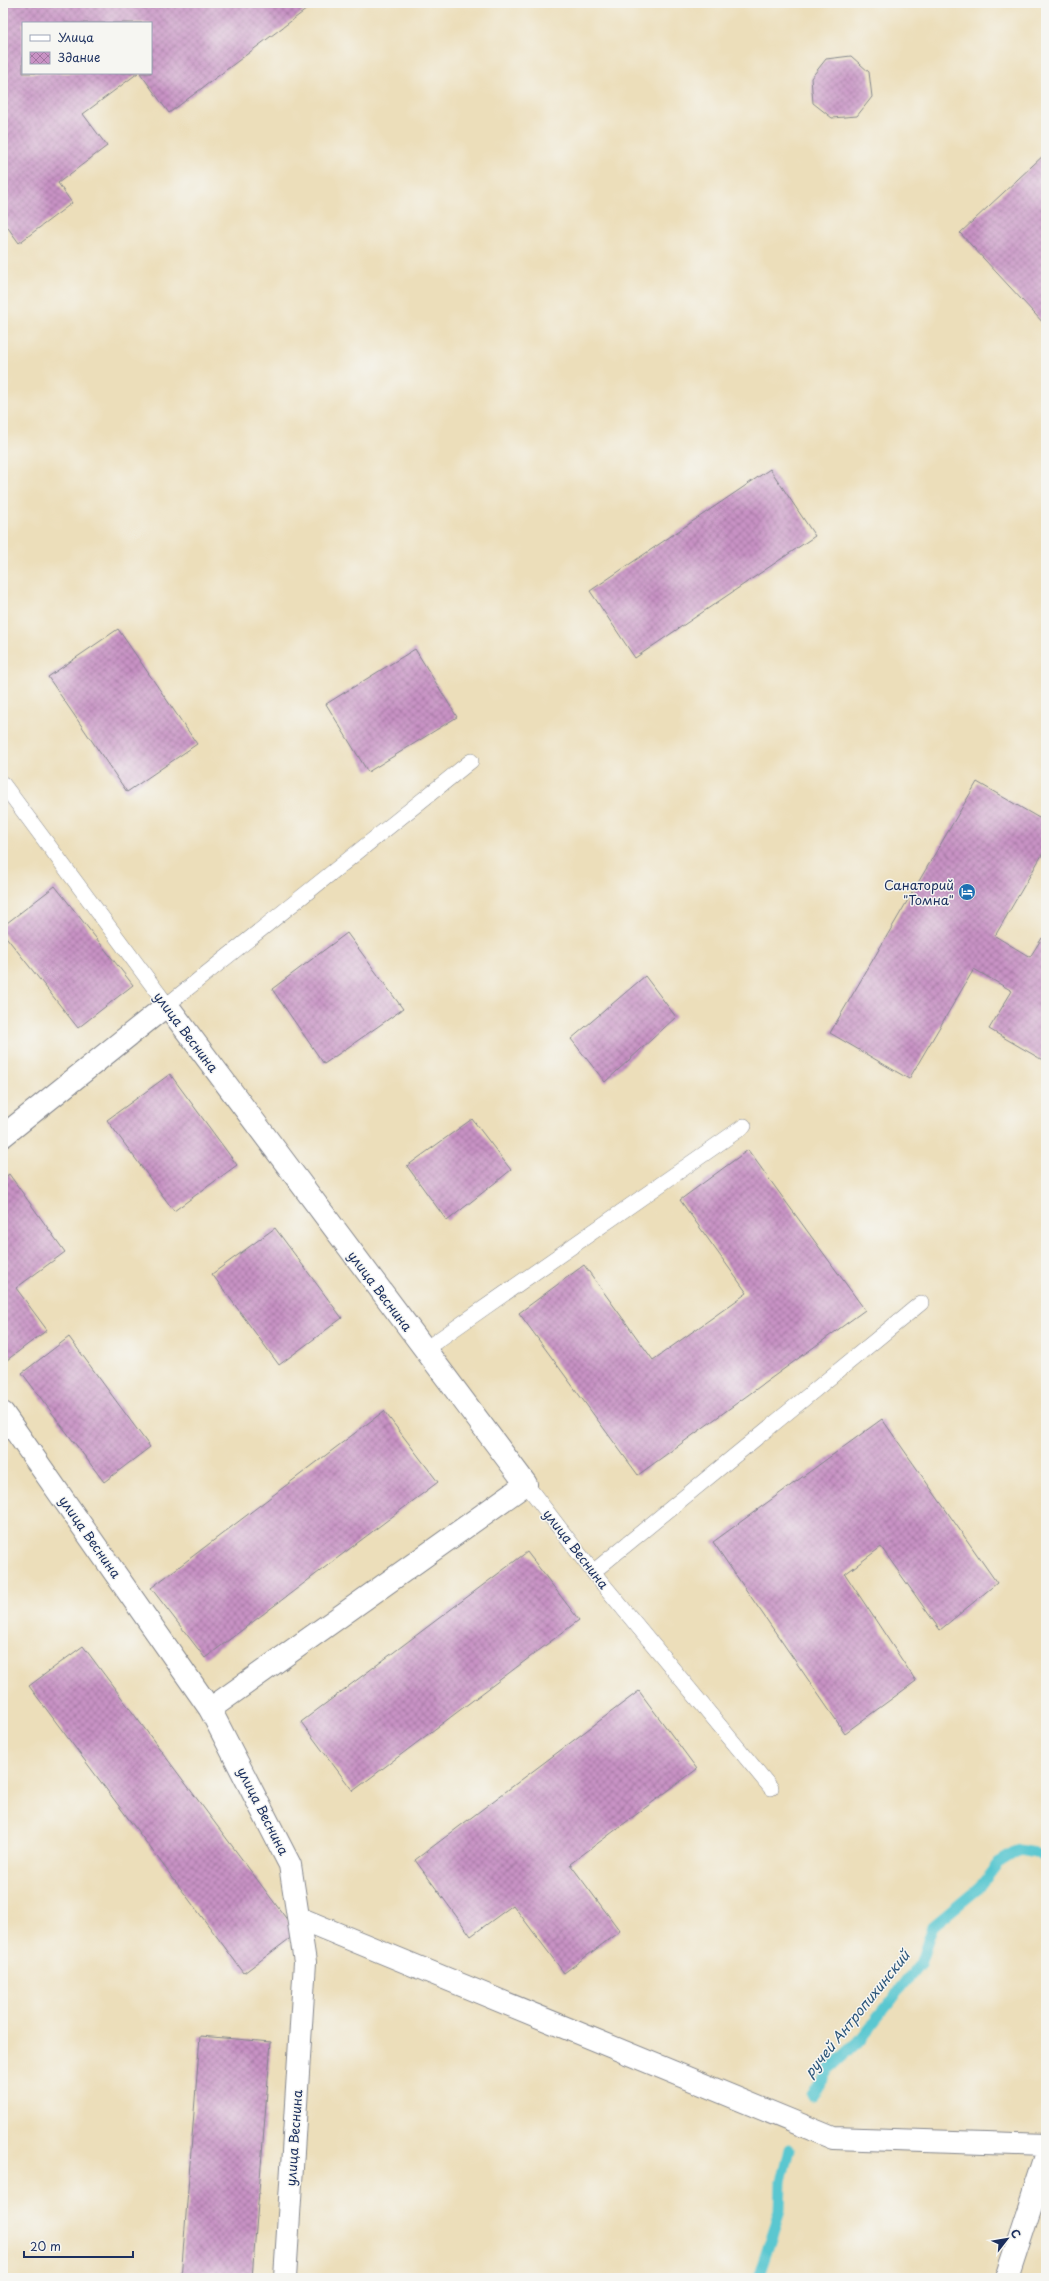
<svg xmlns="http://www.w3.org/2000/svg" width="1049" height="2281" viewBox="0 0 1049 2281" font-family="'Playpen Sans',sans-serif">
  <style>
    .lines { fill: none; stroke-linecap: round; stroke-linejoin: round }
    .stream { stroke: #5ac7d0; stroke-width: 11 }
    .building { fill: url(#building-cross-hatch) }
    .lane-casing { stroke: #84868c; stroke-width: 16 }
    .street-casing { stroke: #84868c; stroke-width: 24 }
    .secondary-casing { stroke: #84868c; stroke-width: 24 }
    .lane { stroke: #fff; stroke-width: 15 }
    .street { stroke: #fff; stroke-width: 22 }
    .secondary { stroke: #fff; stroke-width: 22 }
    .labels { text-anchor: middle; stroke-width: 3; stroke-linejoin: round; paint-order: stroke }
    .poi-label { font-size: 13px; fill: #1b2f5e; stroke: #f6f6f2; text-anchor: end }
    .street-label { font-size: 13px; fill: #1b2f5e; stroke: #f6f6f2 }
    .water-label { font-size: 14px; font-style: italic; fill: #2b557a; stroke: #f6f6f2 }
  </style>
  <defs>
    <pattern id="building-cross-hatch" width="8" height="8" patternUnits="userSpaceOnUse"><rect width="8" height="8" fill="#c892c4"/><path d="M0 0l8 8M0 8l8-8" fill="none" stroke="#a278a2"/></pattern>
  </defs>
  <rect width="100%" height="100%" fill="#f6f6f2"/>
  <filter id="ink" filterUnits="userSpaceOnUse"><feTurbulence type="fractalNoise" baseFrequency=".025" numOctaves="2"/><feDisplacementMap in="SourceGraphic" scale="8" xChannelSelector="R" yChannelSelector="G"/><feConvolveMatrix kernelMatrix="1 2 1 2 8 2 1 2 1" color-interpolation-filters="sRGB"/></filter>
  <filter id="wash" filterUnits="userSpaceOnUse"><feTurbulence type="fractalNoise" baseFrequency=".012" numOctaves="4" result="noise"/><feDisplacementMap in="SourceGraphic" scale="16" xChannelSelector="R" yChannelSelector="G"/><feGaussianBlur stdDeviation="0.9" result="paint"/><feColorMatrix in="noise" values="0 0 0 0 0 0 0 0 0 0 0 0 0 0 0 0 0 1.4 0 .05"/><feComposite in="paint" operator="in"/></filter>
  <g filter="url(#wash)">
    <rect width="100%" height="100%" fill="#ecdeba"/>
    <g class="lines">
      <path class="stream" d="M812,2096L829,2069L859,2041L920,1964L933,1926L979,1888L998,1863L1019,1850L1046,1855
        M758,2278L780,2211L781,2182L789,2149"/>
    </g>
    <g id="blocks">
      <path class="building" d="M3,3H315L169,113L140,73H151V23H23V73H138L83,114L107,146L58,183L72,203L19,243L3,221Z
        M851,56L869,72L872,97L857,116L832,118L813,103L811,78L826,59Z
        M1046,153V326L960,233Z
        M770,469L815,536L635,658L590,591Z
        M118,629L197,744L127,792L48,677Z
        M415,649L457,717L368,772L326,704Z
        M977,782L1046,822V848L995,936L1030,957L1042,938L1046,941V1062L989,1029L1012,991L974,969L909,1079L830,1033Z
        M55,886L133,985L78,1028L3,933V926Z
        M347,933L403,1009L324,1064L272,989Z
        M645,976L676,1017L605,1082L571,1039Z
        M170,1074L237,1165L174,1211L107,1120Z
        M472,1119L511,1170L447,1221L407,1166Z
        M748,1150L865,1310L638,1475L519,1313L584,1265L653,1360L747,1293L680,1200Z
        M9,1174L65,1252L16,1288L47,1330L3,1363V1179Z
        M275,1228L342,1318L279,1365L212,1274Z
        M69,1337L150,1447L104,1482L22,1373Z
        M384,1411L438,1482L205,1658L151,1588Z
        M882,1419L997,1583L940,1630L881,1547L845,1574L916,1681L845,1733L713,1542Z
        M527,1552L579,1620L353,1791L301,1722Z
        M83,1646L297,1933L244,1973L29,1686Z
        M639,1691L697,1769L570,1864L620,1931L564,1973L513,1905L471,1936L415,1860Z
        M200,2036L271,2042L252,2278H181Z"/>
    </g>
  </g>
  <g filter="url(#ink)">
    <use href="#blocks" fill-opacity="0" stroke="#84868c" stroke-width="1"/>
    <g class="lines">
      <g class="lane-casing">
        <path id="lane" d="M3,784L167,1005L471,761
          M424,1350L744,1126
          M526,1484L593,1572L771,1788
          M593,1572L921,1303"/>
      </g>
      <g class="street-casing">
        <path id="street" d="M3,1136L167,1005L526,1484L210,1709
          M299,1918L833,2138L1046,2145
          M1007,2278L1046,2159"/>
      </g>
      <g class="secondary-casing">
        <path id="secondary" d="M3,1413L210,1709L290,1865L305,1962L285,2278"/>
      </g>
      <use href="#lane" class="lane"/>
      <use href="#street" class="street"/>
      <use href="#secondary" class="secondary"/>
    </g>
  </g>
  <defs>
    <g id="hotel-disc" transform="scale(0.9)"><circle r="9.5" fill="#1f6fb2" stroke="#f6f6f2"/><path d="M-6-4.5h1.5V1H6V5H4.5V3h-9V5H-6ZM-4 0a1.8 1.8 0 1 1 3.6 0ZM.5 0V-2.5h3Q6-2.5 6 0Z" fill="#fff"/></g>
  </defs>
  <g fill-rule="evenodd">
    <use href="#hotel-disc" x="967" y="892"/>
  </g>
  <g class="labels">
    <g class="poi-label">
      <text x="954" y="890">Санаторий<tspan x="954" dy="15">"Томна"</tspan></text>
    </g>
    <g class="street-label">
      <text transform="translate(186 1032) rotate(53)" y="5">улица Веснина</text>
      <text transform="translate(380 1291) rotate(53)" y="5">улица Веснина</text>
      <text transform="translate(90 1537) rotate(55)" y="5">улица Веснина</text>
      <text transform="translate(576 1549) rotate(52)" y="5">улица Веснина</text>
      <text transform="translate(263 1811) rotate(63)" y="5">улица Веснина</text>
      <text transform="translate(294 2138) rotate(-86)" y="5">улица Веснина</text>
    </g>
    <g class="water-label">
      <text transform="translate(857 2014) rotate(-51)" y="5">ручей Антропихинский</text>
    </g>
  </g>
  <rect width="1049" height="2281" fill="none" stroke="#f6f6f2" stroke-width="16"/>
  <rect x="22" y="22" width="130" height="52" fill="#f6f6f2" stroke="#9ea6b7"/>
  <rect x="30" y="35" width="20" height="6" fill="#ffffff" stroke="#9ea6b7"/>
  <text x="58" y="42" font-size="12" fill="#1b2f5e">Улица</text>
  <rect x="30" y="52" width="20" height="12" fill="url(#building-cross-hatch)" stroke="#9ea6b7"/>
  <text x="58" y="62" font-size="12" fill="#1b2f5e">Здание</text>
  <g transform="translate(1007 2239) rotate(59)" stroke="#f6f6f2" stroke-width="3" paint-order="stroke">
  <path d="M0-3L7 15L0 10L-7 15Z" fill="#1b2f5e"/>
  <text y="-6" font-size="11" font-weight="bold" text-anchor="middle" fill="#1b2f5e">С</text>
  </g>
  <path d="M24 2251v6h109v-6" fill="none" stroke="#1b2f5e" stroke-width="2"/>
  <text x="30" y="2251" font-size="12" fill="#1b2f5e" stroke="#f6f6f2" stroke-width="3" paint-order="stroke">20 m</text>
</svg>
